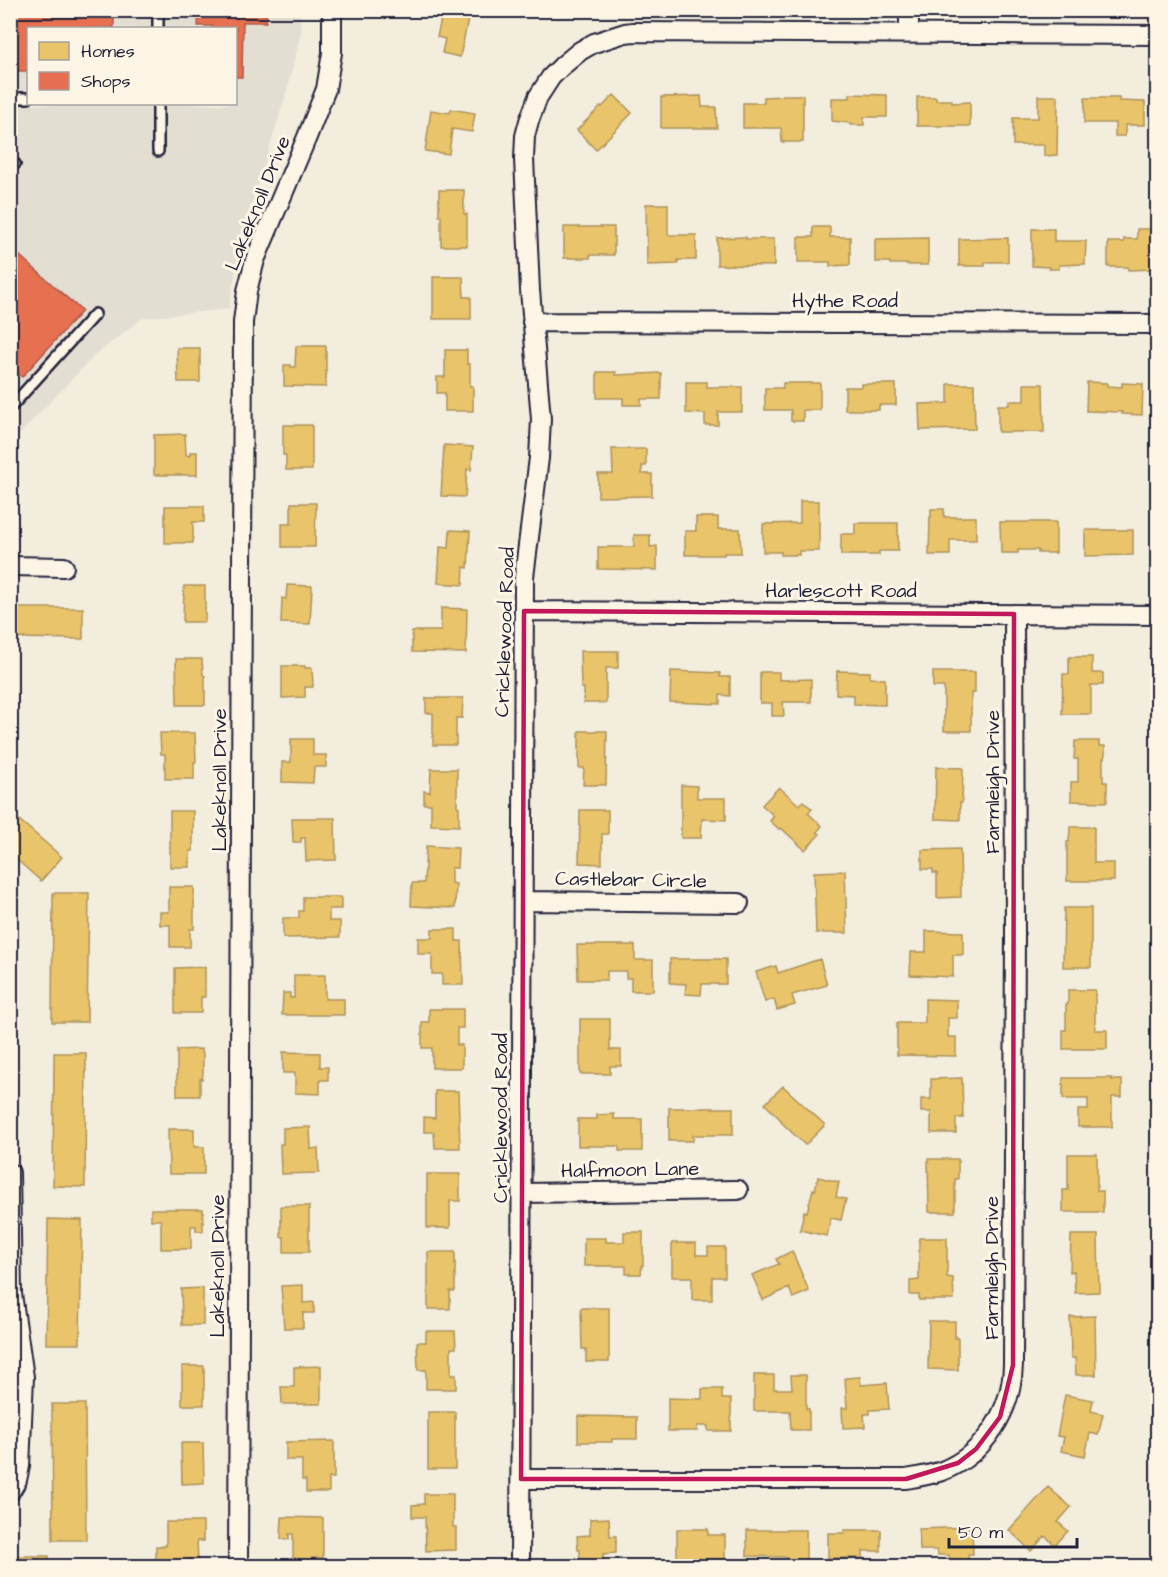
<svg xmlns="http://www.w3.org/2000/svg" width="1168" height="1577" viewBox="0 0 1168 1577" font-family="'Architects Daughter',sans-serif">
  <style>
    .built { fill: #e3ded2; fill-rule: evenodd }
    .homes { fill: #e9c46a; stroke: #ad935c; stroke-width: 1.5 }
    .shops { fill: #e76f51; stroke: #ac584a; stroke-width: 1.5 }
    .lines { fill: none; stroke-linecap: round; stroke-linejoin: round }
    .service-casing { stroke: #22223b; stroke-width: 14 }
    .minor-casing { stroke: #22223b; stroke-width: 22 }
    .service { stroke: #fcf5e5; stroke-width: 9 }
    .minor { stroke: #fcf5e5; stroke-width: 18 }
    .marked { fill: none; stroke: #c2185b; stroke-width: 4.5; stroke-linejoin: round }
    .labels { text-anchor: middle; stroke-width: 6; stroke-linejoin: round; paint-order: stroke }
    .street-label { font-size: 20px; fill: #22223b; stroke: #fcf5e5 }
  </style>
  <rect width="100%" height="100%" fill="#f3edde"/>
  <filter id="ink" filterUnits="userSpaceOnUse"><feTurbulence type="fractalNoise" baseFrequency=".0167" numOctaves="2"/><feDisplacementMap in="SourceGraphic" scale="12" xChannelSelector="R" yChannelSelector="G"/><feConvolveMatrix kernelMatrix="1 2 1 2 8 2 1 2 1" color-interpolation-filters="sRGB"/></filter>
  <g filter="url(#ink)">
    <path class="built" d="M11,11H300L301,33L286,94L258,186L243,228L229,309L143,318L95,355L11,443ZM28,28H236V104H28Z"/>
    <path class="homes" d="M443,10H470L460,57L442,53L445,39L437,37Z
      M850,94L887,95V117H864V125H850V123L832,121V98H850Z
      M614,95L632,113L596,150L577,130L601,106L602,107Z
      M783,95H803V142H782L781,128H743V103H764V97L783,96Z
      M701,96L702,107H716L717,128H661V97Z
      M1038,96H1058L1057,155L1044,156V145H1013V118H1038Z
      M917,97H936V100H952V103L970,102V126H917Z
      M1085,98H1119V101L1145,102V125H1125V136H1115V123H1084Z
      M451,109L475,113L472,132L452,129L449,154L425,151L431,110L450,113Z
      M439,190H464V214H467V246H441V216H439Z
      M646,204H668V235H696V260H678V264L647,265Z
      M564,227H614V255H590V258H564Z
      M813,227H830V237H850V265L830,266V262H798V237H813Z
      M1032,229H1054V241H1086L1085,264L1059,265V269H1049V267L1032,266Z
      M1137,229H1152V239H1158V269L1128,270V267H1108V242H1124V239H1137Z
      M746,237V239H774V266L717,265V238Z
      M928,238V265H909V264H890V262H875V239Z
      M1008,238V262H985V266H959V239Z
      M433,277H463L464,297H471V319H433Z
      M296,346H326V387L284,386V365H291V367H295Z
      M177,348H200V382H178Z
      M445,350H467V364H470V386H473V411H445V393H437V377H445Z
      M597,372H616V375L661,373V399H641V405H623V398H597Z
      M686,382H707V387H742V412H718V425H705V414L686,413Z
      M1087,382L1107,383V386L1122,387V383L1143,384L1142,415L1122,414V412L1086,411Z
      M783,383H820V410H803V421H791V410H765V388H783Z
      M861,384H896V405H879V410H845V387H861Z
      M948,384H974L975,429L920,430L919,404L948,403Z
      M1024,384H1043L1044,432H998V405H1009V401H1024Z
      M283,425H312V470H286V455H283Z
      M185,434L186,455L190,456V452H197V475H154V435Z
      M444,445L473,447L471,470L467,469L465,497L441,496Z
      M612,449H646V466H642V474H652V496L598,497V474H613Z
      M800,501H819V551H799V555H781V552H763V524L800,523Z
      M291,503H316L315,547H282V524H291Z
      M165,506H204V522H193V543H165Z
      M931,509H944V517H976V540H950V555H929L930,517H931Z
      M696,517H718V529H740L741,553H724V555H685V531H696Z
      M1000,522H1056V553H1038V550H1018V553H1001Z
      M855,523H898V551H879V555H841V534H855Z
      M450,530L470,531L468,568L464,567L463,585L438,583L440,547L449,548Z
      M1085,530H1133V555L1085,556Z
      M634,535H650V547L657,546V570L598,569V547H634Z
      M287,585L312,586L310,624L281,623L282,598L286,599Z
      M184,586H205V622H183Z
      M10,608H83V639L10,638Z
      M441,608L467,609L466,653L412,652V632L417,631H441Z
      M580,651H618V668H606V703H584V688H581Z
      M1069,657H1092V673H1103V685H1091V714H1062L1063,674H1069Z
      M176,659H202L203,675L205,676V705H177Z
      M282,666H305V668H312L313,687H305V697L282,698Z
      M671,671L720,673V677H730V696L720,695V704L670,702Z
      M837,671L870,672V678L885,679V705L854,704V695L836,694Z
      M760,672H779V680L811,679V702H783L784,716H772V703H760Z
      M933,672H975V693H971V731H944V687H933Z
      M426,698H463L462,718H456V745H433V713H426Z
      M579,731H607L606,785H583L584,768H579Z
      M160,733H195L196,762H194V779H165V754H161Z
      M291,739H313V755H326V767H314L313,783L282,782V762H291Z
      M1075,741H1099V746H1105V758H1103V782H1107V802L1071,801V782H1078V759H1074Z
      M936,767L963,768L962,803H960V820L935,819Z
      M431,769H457V806L459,807V826L431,825V804H424V791L430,792Z
      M681,785L697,786V798H726V820L702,819L701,838H681Z
      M779,787L799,805L803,801L812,809L808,813L822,826L817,832L820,834L805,850L781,828L779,829L770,821L774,816L762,805Z
      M580,810H608V834H602V864L579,863Z
      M170,811H193V851H190V867H170Z
      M10,812L62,857L41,881L10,854Z
      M292,818H335L336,860L306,861L305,838H301V842H293Z
      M1070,827H1094V863H1114V881H1067V842H1069Z
      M426,846L458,848L457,868H451V883L456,884L455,908L411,906L412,883H424Z
      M960,849L961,897L937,898V873H933V869H922V850Z
      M845,871L847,933H816L814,872Z
      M169,887H194V929H190V947H170V925H160V912H169Z
      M53,893H89L87,1022H52Z
      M303,897H341V909H329V921H340V937L283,938V918H299V911H303Z
      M1064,908H1091V967H1063Z
      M432,929H456V941H462L463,985H442V974H432V954H418V938H432Z
      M926,931L963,932V955H953V977L910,975L911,952H926Z
      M577,945H635V960H653V991H631V978H626V971H607V980H578Z
      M670,959H726V984H702L701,995L685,994L686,984L670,983Z
      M820,959L827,985L792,995L795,1005L777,1010L774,999L765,1002L756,972L776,966L778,973Z
      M205,967V997H201V1013H175V968Z
      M294,975H325V999H344V1015H282L283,993H290V998H294Z
      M1068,990H1095V1030H1107V1049H1063V1030H1066V1005L1068,1004Z
      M925,999L957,1000V1018H948V1037H956V1056L897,1055V1023H925Z
      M429,1009H463V1028H457V1045H462V1068H432V1048H422V1022H429Z
      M580,1019H610V1050H621V1066H610V1074H580Z
      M201,1049V1052L203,1053V1073L202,1079H200V1096H177V1050Z
      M283,1052L320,1053V1067H328V1080H320V1094L295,1093V1073H283Z
      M54,1053H86L85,1187L53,1186Z
      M962,1078L963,1118H956V1133H931V1112H921V1099H931V1079Z
      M1063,1078H1112V1080H1122V1097H1112V1127H1078V1110H1088V1099H1063Z
      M783,1086L825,1125L805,1145L781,1122L782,1121L765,1104Z
      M435,1091H458L460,1148H435L434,1132H424V1117L435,1118Z
      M669,1108H733V1135H693V1141H669Z
      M614,1114V1119H642V1151H619V1146H578V1119H597V1115Z
      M310,1127L311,1149L318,1148L319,1173L281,1174L280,1144H283V1128Z
      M168,1129H194V1147H204V1174H169Z
      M1068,1154H1097V1191H1103V1212H1063V1190H1068Z
      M928,1159H958V1179H955V1212H929Z
      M427,1174H460V1201H450V1228H427Z
      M818,1177L839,1182L836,1197L846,1199L841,1220L831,1218L827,1236L800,1230L804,1211L807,1212L813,1189L815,1190Z
      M281,1206H309V1252H284V1237H281Z
      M151,1209H203V1231H196V1226H191V1249H161V1220H151Z
      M48,1219L82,1220L80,1344H46Z
      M624,1232H643V1265H642L641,1274H626V1266H584V1238H606V1242H624Z
      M1071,1235H1098L1099,1292L1075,1293L1074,1271L1070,1272Z
      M919,1238H947V1277L953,1278L954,1300H919V1295H910V1281L919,1280Z
      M672,1243H696V1255H708V1247H725V1277H712V1300H692V1277H672Z
      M792,1251L809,1291L793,1298L789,1288L763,1300L752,1275L779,1264L776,1259Z
      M428,1252H455V1291H450V1309H428Z
      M303,1285V1303L314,1302V1313H303V1328H284L281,1286Z
      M203,1288V1325H182L181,1289Z
      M581,1308H609V1362H586V1349H582Z
      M1095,1316L1096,1375H1076L1075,1358H1071L1070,1317Z
      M929,1321H955V1338H958V1370L928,1369Z
      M426,1331H455L456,1348H451V1375H456V1389H426V1370H418L417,1342H426Z
      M182,1366H204V1405H182Z
      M321,1366V1404H282L281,1387H294V1367Z
      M754,1375H774V1389H792L791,1375H806V1409H809V1430H791L790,1411H754Z
      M860,1377L861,1385L887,1383L889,1409L870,1410V1414H864L865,1427L843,1428L842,1408H847L845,1378Z
      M702,1389H722V1399H731V1431H708V1426H697V1431H668V1398L702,1399Z
      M1065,1395L1093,1400L1091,1411L1103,1414L1098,1435L1090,1433L1085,1456L1061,1451L1064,1437L1057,1436Z
      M52,1404H85L86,1540H53Z
      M428,1412H455V1469H428Z
      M578,1416L637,1417V1439H612V1442H578Z
      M334,1441V1478H329V1492H306V1480H302V1460H286V1442Z
      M181,1443H203L204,1483L182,1484Z
      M1048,1487L1071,1507L1058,1522L1068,1531L1055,1545L1045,1536L1031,1551L1009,1530Z
      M424,1494H453V1527H456V1550L426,1551L425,1517H412V1505L424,1504Z
      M282,1517L323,1518V1558H312L311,1566H296V1558H293V1534H289V1539H281Z
      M609,1518L610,1536H616V1553L603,1554V1566H580V1550H578L577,1536L590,1535V1519Z
      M166,1522H203V1541H197L198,1559H190V1564H156V1546H166Z
      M972,1527L973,1554H968L969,1563H950L949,1555H938L937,1550H920L919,1529Z
      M677,1529H708V1535H725V1559H677Z
      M747,1530H806V1562H787V1557L747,1556Z
      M844,1530H881V1551H863V1558H828V1533H844Z
      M10,1556H49V1566H10Z"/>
    <path class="shops" d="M10,10H114V28H28V71H10Z
      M199,10H267L266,22H243L242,77H236V28H212V26H198Z
      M10,247L82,311L22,377L10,367Z"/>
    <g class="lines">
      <g class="service-casing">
        <path id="service" d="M158,10V28
          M10,98H28
          M158,104V151
          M10,161L15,164
          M10,408L95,314"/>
      </g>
      <g class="minor-casing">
        <path id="minor" d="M909,10V33
          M532,322L1158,324
          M10,566L64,567
          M524,611L1158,615
          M523,901L739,903
          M10,1173L12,1294L24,1377L20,1466L17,1480L10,1492
          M522,1193L738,1190
          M521,1479H906C918,1477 930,1475 942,1471C985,1454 1012,1410 1013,1365L1015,934L1014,614
          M238,1566L243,322L247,291L255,260L307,137L326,89L332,53V10
          M520,1566L524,577L539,458L541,419L530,290L524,159L525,136L529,121L538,97L551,77L562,66L580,51L594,43L625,33L633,32L1158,35"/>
      </g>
      <use href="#service" class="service"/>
      <use href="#minor" class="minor"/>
    </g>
  </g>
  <path class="marked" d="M524,611L1014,614L1013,1365L1000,1417L976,1449L958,1463L906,1479H521Z"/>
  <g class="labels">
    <g class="street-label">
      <text transform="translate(257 203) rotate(-68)" y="7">Lakeknoll Drive</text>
      <text x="845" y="307">Hythe Road</text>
      <text x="841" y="597">Harlescott Road</text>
      <text transform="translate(504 632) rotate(-88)" y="7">Cricklewood Road</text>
      <text transform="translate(219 780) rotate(-90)" y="7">Lakeknoll Drive</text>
      <text transform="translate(992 782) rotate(-90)" y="7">Farmleigh Drive</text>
      <text transform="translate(631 879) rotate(1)" y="7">Castlebar Circle</text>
      <text transform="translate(500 1118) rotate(-90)" y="7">Cricklewood Road</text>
      <text transform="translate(630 1169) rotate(-1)" y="7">Halfmoon Lane</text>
      <text transform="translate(217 1266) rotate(-90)" y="7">Lakeknoll Drive</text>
      <text transform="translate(991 1268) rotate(-90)" y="7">Farmleigh Drive</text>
    </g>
  </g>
  <rect width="1168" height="1577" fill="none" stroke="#fcf5e5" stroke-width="36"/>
  <rect x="18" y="18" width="1132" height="1541" fill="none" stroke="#22223b" stroke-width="2" filter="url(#ink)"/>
  <rect x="27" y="27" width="210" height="78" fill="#fcf5e5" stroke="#a5a1a1" stroke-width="1.5"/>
  <rect x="39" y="42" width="30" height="18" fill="#e9c46a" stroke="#a5a1a1" stroke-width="1.5"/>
  <text x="81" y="57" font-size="18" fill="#22223b">Homes</text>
  <rect x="39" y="72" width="30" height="18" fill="#e76f51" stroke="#a5a1a1" stroke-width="1.5"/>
  <text x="81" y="87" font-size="18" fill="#22223b">Shops</text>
  <path d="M949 1538v9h128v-9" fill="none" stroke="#22223b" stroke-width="3"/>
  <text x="958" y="1538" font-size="18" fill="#22223b" stroke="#fcf5e5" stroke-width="4.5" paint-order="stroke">50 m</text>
</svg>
